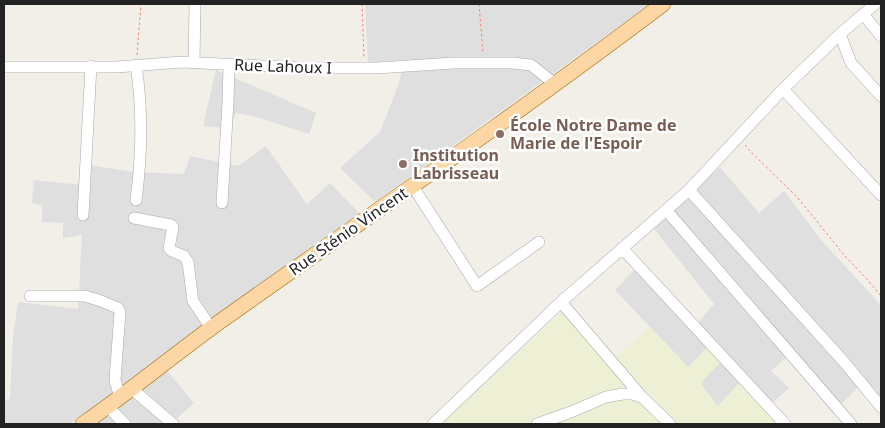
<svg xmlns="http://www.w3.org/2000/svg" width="885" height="428" viewBox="0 0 885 428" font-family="'Noto Sans',sans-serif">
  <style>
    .residential { fill: #e0dfdf }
    .farmland { fill: #eef0d5 }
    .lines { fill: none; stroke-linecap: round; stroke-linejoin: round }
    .minor-casing { stroke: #a9a9a9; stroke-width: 12 }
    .major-casing { stroke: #a06b00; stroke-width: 16 }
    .path { stroke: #fa8072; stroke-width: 1; stroke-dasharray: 2.5 2.5; stroke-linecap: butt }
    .minor { stroke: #fff; stroke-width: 11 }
    .major { stroke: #fcd6a4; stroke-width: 15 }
    .education-dot { fill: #8d6e63; stroke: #fff; stroke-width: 2 }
    .labels { text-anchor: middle; stroke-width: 5; stroke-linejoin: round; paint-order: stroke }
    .street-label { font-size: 16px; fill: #222; stroke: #fff }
    .education-label { font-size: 16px; font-weight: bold; fill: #785e54; stroke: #fff; text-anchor: start }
  </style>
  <rect width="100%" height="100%" fill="#f2efe9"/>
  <path class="residential" d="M365,4H650L375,202L340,168L380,132L399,83L404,60L368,63Z
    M216,70L316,113L309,134L253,116L236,113L229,128L203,126Z
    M266,146L307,204L330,183L360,214L159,361L70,424H4V400L10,399L13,336L18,302L78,309L82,235L63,238V223L42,222V205L32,203L34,180L82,185L83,164L134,172L184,174L190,156L238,166Z
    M720,167L759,213L784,191L822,241L881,305V410L858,387L833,413L786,358L771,371L789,388L770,405L718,406L700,383L726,356L688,367L615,290L635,269L697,324L714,304L654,229Z
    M164,367L194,403L174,421L177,424H87Z"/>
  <path class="farmland" d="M563,311L608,363L650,327L688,367L713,342L726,356L700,384L718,406L745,377L770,405L775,424H441Z"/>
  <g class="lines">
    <g class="minor-casing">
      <path id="minor" d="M863,14L881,36
        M840,34L851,63L881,96
        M194,63L195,4
        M4,67H117L182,62L304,68H377L453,63H513L531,65L555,84
        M783,89L881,195
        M412,185L477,286L539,242
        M689,190L845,363L881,407
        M136,200C142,155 143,111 136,65
        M222,203L228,102L229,65
        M666,210L851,424
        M83,215L91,66
        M134,218L171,225L173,227L169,248L172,251L184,256L188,262L193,301L211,328
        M622,248L785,424
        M30,296H85L101,301L118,308L120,312L115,380L120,398
        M561,302L642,397
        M132,389L173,424
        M108,407L125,424
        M433,424L561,302L689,190L783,89L840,34L875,4
        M537,424L571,412L606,397L623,394H632L642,397L670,424"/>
    </g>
    <g class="major-casing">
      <path id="major" d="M83,424C132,390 177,352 225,318C372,214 520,112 663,4"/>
    </g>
    <path class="path" d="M362,4L364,57
      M479,4L483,53
      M137,55L141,4
      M745,145L750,151L797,197L845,256L866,278L881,296"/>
    <use href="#minor" class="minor"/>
    <use href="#major" class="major"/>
  </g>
  <g class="education-dot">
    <circle cx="500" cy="134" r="5"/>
    <circle cx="403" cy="164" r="5"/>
  </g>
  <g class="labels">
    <g class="street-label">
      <text transform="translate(283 66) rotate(2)" y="6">Rue Lahoux I</text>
      <text transform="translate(348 231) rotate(-35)" y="6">Rue Sténio Vincent</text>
    </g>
    <g class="education-label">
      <text x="510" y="131">École Notre Dame de<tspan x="510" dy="18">Marie de l'Espoir</tspan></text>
      <text x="413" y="161">Institution<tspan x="413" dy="18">Labrisseau</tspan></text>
    </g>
  </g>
  <rect width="885" height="428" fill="none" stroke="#222222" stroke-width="10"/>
</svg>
